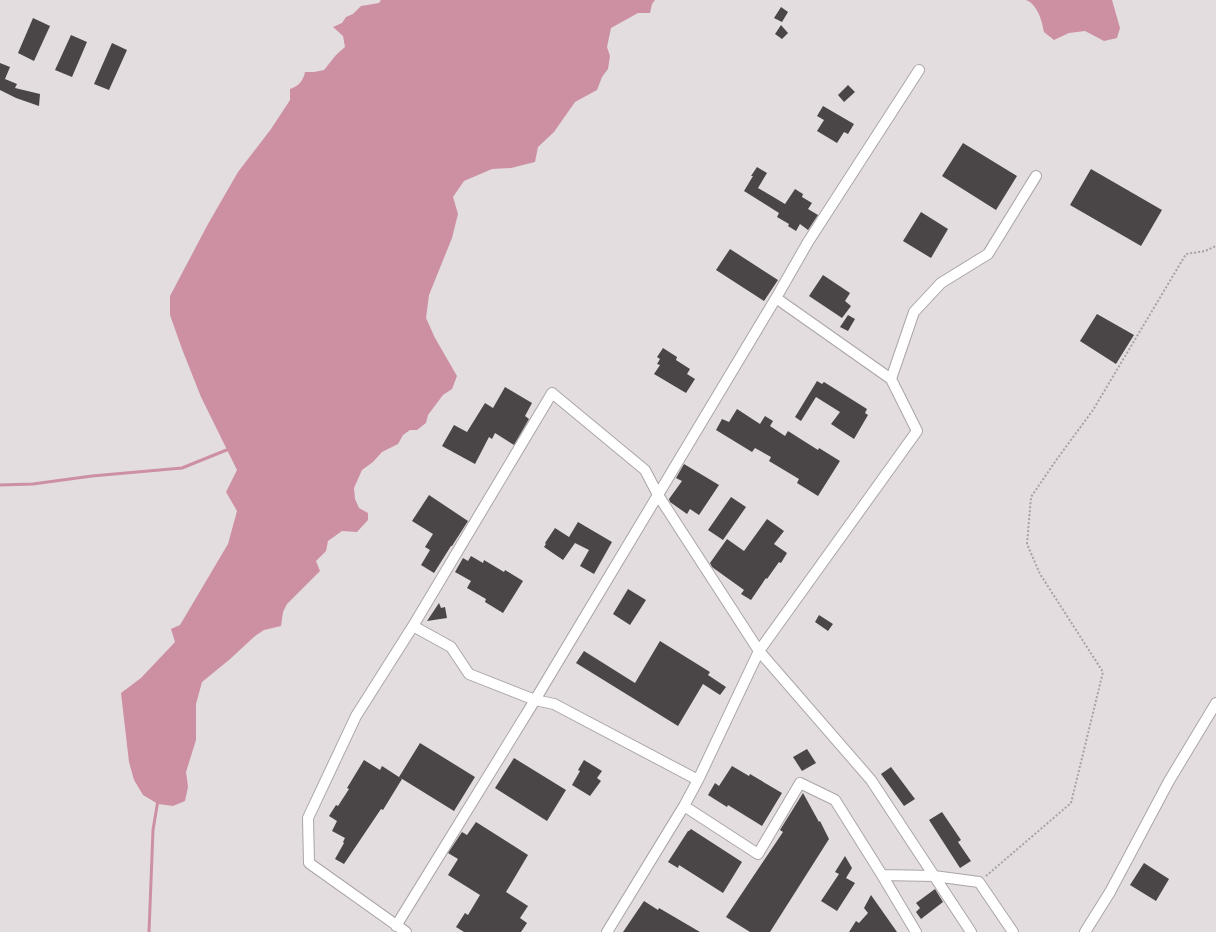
<svg xmlns="http://www.w3.org/2000/svg" width="1216" height="932" viewBox="0 0 1216 932" font-family="'DejaVu Sans',sans-serif">
  <style>
    .water { fill: #cd90a2 }
    .lines { fill: none; stroke-linecap: round; stroke-linejoin: round }
    .stream { stroke: #cd90a2; stroke-width: 3 }
    .building { fill: #4a4546 }
    .minor-casing { stroke: #aba5a7; stroke-width: 12 }
    .path { stroke: #a7a2a4; stroke-width: 2; stroke-dasharray: 2 2; stroke-linecap: butt }
    .minor { stroke: #fff; stroke-width: 10 }
  </style>
  <rect width="100%" height="100%" fill="#e3dddf"/>
  <path class="water" d="M381,0H655L652,4L650,13H638L611,28L607,47L610,56L608,69L602,77L597,90L575,102L554,132L538,147L535,162L511,168L492,169L464,181L453,197L458,214L452,238L429,295L426,318L435,338L457,376L452,389L443,395L428,415L426,423L417,430H410L403,435L398,444L382,452L373,462L362,470L354,488L355,499L359,508L368,513V520L357,532L342,531L328,541L326,551L316,561L320,571L287,604L283,612L281,626L264,630L255,636L229,660L202,682L196,704V740L186,772L188,787L185,801L173,806L158,804L143,795L134,780L129,762L121,693L141,678L175,642L171,629L180,625L228,544L237,511L226,492L237,470L201,397L182,349L170,315V296L208,224L238,172L271,129L290,100V89C299,86 303,81 305,72H314L324,70L336,55L345,47L343,36L333,27L342,23L346,17L353,14L361,6L379,3Z
    M1026,0H1112L1120,28L1117,38L1104,41L1085,31L1069,33L1054,40L1044,32C1042,21 1038,5 1026,0Z"/>
  <g class="lines">
    <path class="stream" d="M0,485L33,484L92,476L182,468L229,449
      M149,932L153,830L158,800"/>
  </g>
  <path class="building" d="M781,7L788,12L782,22L774,18Z
    M33,18L50,26L34,61L18,53Z
    M781,25L788,33L782,39L775,34Z
    M71,35L87,42L72,77L55,70Z
    M112,43L127,50L109,90L94,84Z
    M0,63L10,67L5,79L17,84L15,88L40,94L39,106L16,98L0,90Z
    M848,85L855,92L844,102L838,95Z
    M823,106L854,124L848,134L844,132L837,143L817,131L824,120L817,116Z
    M963,143L1017,176L996,210L942,176Z
    M757,167L767,173L758,188L785,204L795,189L803,194L802,197L812,203L808,209L818,215L808,230L800,224L796,231L788,226L789,224L777,217L779,213L744,191L753,176H751Z
    M1091,169L1162,210L1141,246L1070,205Z
    M921,212L948,229L931,258L903,241Z
    M730,249L778,280L764,301L716,270Z
    M823,275L850,293L845,301L851,306L842,318L809,296Z
    M1097,314L1134,335L1116,364L1080,341Z
    M848,315L855,319L848,331L840,327Z
    M663,348L677,357L676,360L690,369L687,374L695,379L686,393L654,374L660,365L657,364L660,359L657,357Z
    M817,381L822,384L824,382L867,409L865,413L868,415L854,439L831,424L840,412L816,397L801,421L795,417Z
    M505,387L532,403L525,416L529,419L514,445L495,433L492,439L489,437L475,464L442,446L454,425L467,432L485,403L493,408Z
    M737,409L760,424L765,416L773,421L770,426L785,436L788,431L818,450L819,448L840,461L818,496L797,483L799,479L769,461L771,457L755,448L752,452L716,430L722,419L729,422Z
    M684,464L719,485L699,515L690,509L687,514L670,502L669,499L682,481L676,478Z
    M429,495L468,521L452,546H451L434,573L421,565L430,550L425,547L433,534L412,521Z
    M731,497L746,507L723,540L708,530Z
    M767,519L784,531L774,544L787,553L781,563L779,562L767,579L766,578L751,600L741,594L744,590L712,567L710,563L727,539L744,551Z
    M578,522L612,542L594,574L580,566L589,550L575,543L563,560L544,547L546,544L545,543L555,528L569,537Z
    M471,556L483,563L484,560L504,572L505,570L523,581L503,613L485,602L486,599L467,588L471,581L455,572L463,558L468,561Z
    M628,589L646,600L630,625L613,614Z
    M439,603L441,608L445,607L447,618L427,621Z
    M819,615L833,624L828,631L815,622Z
    M660,641L710,672L708,675L726,687L720,695L703,684L678,726L576,663L584,651L635,683Z
    M420,743L475,777L454,811L399,777Z
    M807,749L816,763L802,771L793,757Z
    M514,758L566,790L547,821L495,788Z
    M364,760L380,770L382,766L402,779L383,810L381,809L344,864L335,859L344,843L343,842L345,838L332,831L337,821L329,816L336,805L338,806L349,789L347,788Z
    M584,760L602,771L597,778L601,781L590,796L572,785L580,771L578,770Z
    M732,766L749,776L750,774L782,793L762,826L728,805L727,807L708,795L715,783L719,786Z
    M891,767L915,799L904,806L881,774Z
    M803,793L819,822L820,821L829,839L770,932H750L726,917L783,832L780,830Z
    M942,812L961,840L958,842L971,861L960,868L929,820Z
    M476,822L528,855L506,892L528,906L520,918L527,923L521,932H464L456,927L465,913L468,915L480,895L448,875L458,859L448,853L462,832L467,835Z
    M691,829L742,862L723,893L679,865L678,868L668,862L688,831H689Z
    M845,856L852,868L846,878L855,883L837,911L821,901L839,874L835,872Z
    M1144,863L1169,879L1156,901L1130,885Z
    M935,889L943,902L921,919L916,912L920,908L916,903Z
    M871,895L897,932H849L856,921L859,923L868,913L864,908Z
    M644,901L658,910L659,908L700,932H623Z"/>
  <g class="lines">
    <g class="minor-casing">
      <path id="minor" d="M776,298L891,379
        M413,626L451,647L469,674L535,700L554,704L698,780
        M684,806L758,854L800,783L835,800L882,875L916,932
        M882,875L934,876L979,882L1013,932
        M396,926L535,700L776,298L808,242L919,70
        M406,932L309,863L308,818L356,716L413,626L552,393L645,470L658,495L759,651L871,780L971,932
        M607,932L684,806L698,780L759,651L917,431L891,379L914,312L941,283L988,254L1036,176
        M1085,932L1110,892L1169,781L1216,703"/>
    </g>
    <path class="path" d="M986,876L1071,803L1103,672L1040,574L1027,544L1031,497L1057,459L1093,410L1186,254L1205,251L1216,246"/>
    <use href="#minor" class="minor"/>
  </g>
</svg>
